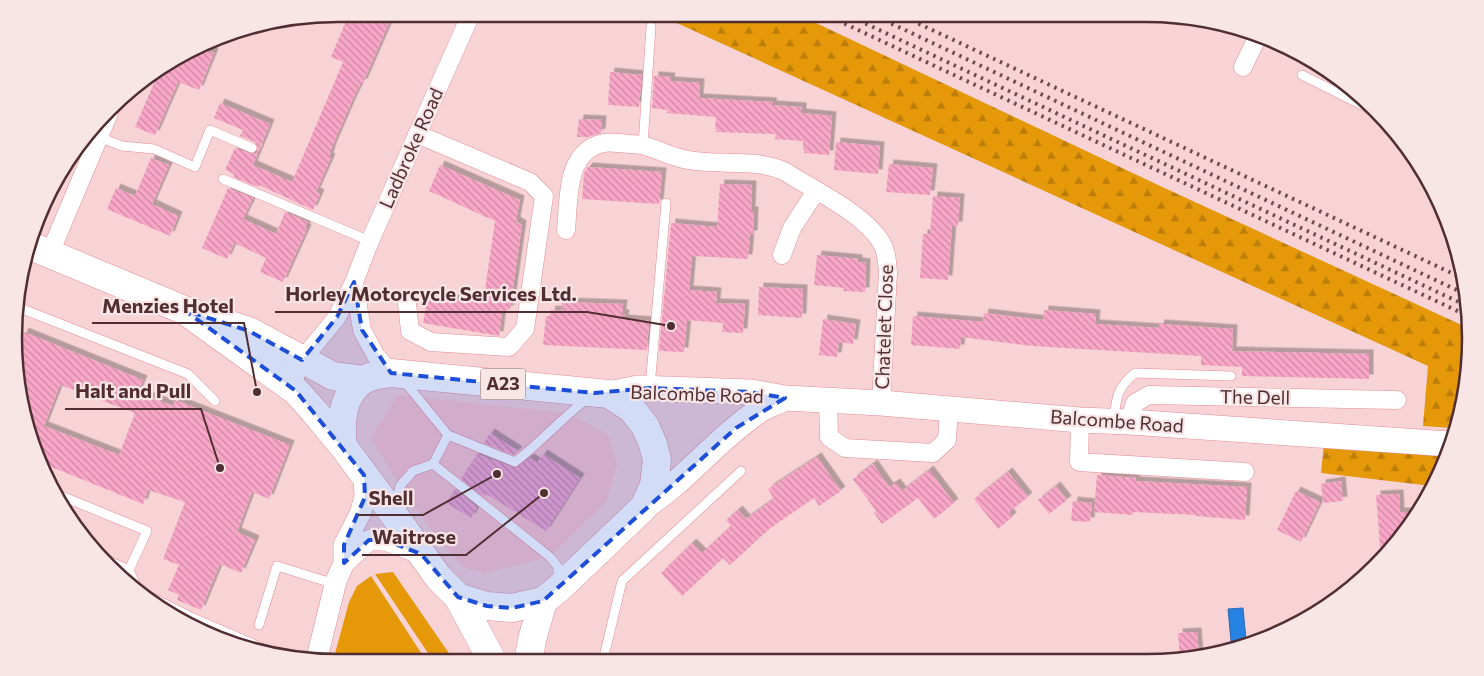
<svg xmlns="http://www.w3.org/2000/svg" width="1484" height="676" viewBox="0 0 1484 676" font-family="Commissioner,sans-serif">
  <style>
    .built { fill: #ffc3c8 }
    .grass { fill: #e59909 }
    .forest { fill: url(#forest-firs) }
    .water { fill: #2683e4; stroke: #336aaf }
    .building { fill: url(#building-back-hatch); fill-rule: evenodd; filter: url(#shadow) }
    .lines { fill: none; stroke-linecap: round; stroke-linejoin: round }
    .service-casing { stroke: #e28d95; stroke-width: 10 }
    .minor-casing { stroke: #e28d95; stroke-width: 19 }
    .tertiary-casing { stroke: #e28d95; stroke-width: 22 }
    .secondary-casing { stroke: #e28d95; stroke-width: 26 }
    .primary-casing { stroke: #e28d95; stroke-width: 29 }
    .service { stroke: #fff; stroke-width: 9 }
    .minor { stroke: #fff; stroke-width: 18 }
    .tertiary { stroke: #fff; stroke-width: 21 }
    .secondary { stroke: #fff; stroke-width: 25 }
    .primary { stroke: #fff; stroke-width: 28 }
    .rail { stroke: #704c50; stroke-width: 4; stroke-dasharray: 2.5 5; stroke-linecap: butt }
    .marked { fill: #1d4ed8; fill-opacity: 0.2; stroke: #1d4ed8; stroke-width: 4; stroke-dasharray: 10 6; stroke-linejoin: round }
    .labels { text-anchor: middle; stroke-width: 4.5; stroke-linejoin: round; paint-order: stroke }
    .shield { fill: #f8e5e6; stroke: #836568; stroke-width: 1 }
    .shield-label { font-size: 18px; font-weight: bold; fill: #512e32 }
    .street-label { font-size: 19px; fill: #512e32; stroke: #f8e5e6 }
    .rim { fill: none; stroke: #512e32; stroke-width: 2.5 }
    .leader { fill: none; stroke: #512e32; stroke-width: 2 }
    .callout-dot { fill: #512e32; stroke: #f8e5e6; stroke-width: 2 }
    .callout-label { font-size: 20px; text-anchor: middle; font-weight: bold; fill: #512e32; stroke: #f8e5e6; stroke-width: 4.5; stroke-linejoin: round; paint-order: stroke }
  </style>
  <defs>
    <pattern id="forest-firs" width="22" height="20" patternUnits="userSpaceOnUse" patternTransform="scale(1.25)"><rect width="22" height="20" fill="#e59909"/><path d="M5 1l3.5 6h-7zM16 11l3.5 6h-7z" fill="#bc7d0a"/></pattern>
    <pattern id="building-back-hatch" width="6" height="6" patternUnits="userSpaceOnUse" patternTransform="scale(1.25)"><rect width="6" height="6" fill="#f9a7c8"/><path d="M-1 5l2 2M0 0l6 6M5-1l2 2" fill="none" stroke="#cc88a3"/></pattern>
    <filter id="shadow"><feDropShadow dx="4.5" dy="-4.5" stdDeviation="0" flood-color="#0004"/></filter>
  </defs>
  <rect width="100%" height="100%" fill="#f8d3d5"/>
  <path class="built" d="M397,395L568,413L608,435L617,465L606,502L550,557L484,573L463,567L431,530L400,486L371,438Z"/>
  <path class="grass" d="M393,572L455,662H434L375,574Z
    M371,576L427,662L333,661L349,602L357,586Z"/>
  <path class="forest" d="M657,14H797L1158,185L1468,328L1470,338L1452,428L1423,426L1428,366Z
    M1324,444L1447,454L1446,462L1432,486L1321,473Z"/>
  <path class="water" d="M1243,608L1246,640L1231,641L1228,609Z"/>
  <path class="building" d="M349,14H393L363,83H361L353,99L332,147L329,157L331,158L316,192L320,194L313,210L259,185L258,187L233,177L234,174L225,170L235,148L252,154L256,153L258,148L255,142L240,136L243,130L214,118L220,103L270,124L253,165L292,182L343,62L331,57Z
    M203,49L214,53L199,90L178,82L155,135L135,127L157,76Z
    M610,72L642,75L639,107L608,105Z
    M654,76L671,77L670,81L700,83L699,98L773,102L772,105L802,107V113L832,116L829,155L804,153L805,150H803V141L775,139L776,135L774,134L716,132L717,129H715L716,117L667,113L668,110L652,108Z
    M579,119L602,120L601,133L588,137H577Z
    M836,142L880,146L878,174L834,170Z
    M151,158L169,165L152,204L178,216L170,236L107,209L116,188L135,196Z
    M889,164L933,168L930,195L886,192Z
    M440,165L520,200L516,221L522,225L510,309L502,312L499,336L423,323L428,296L483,303L495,221L429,191Z
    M588,167L662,172L659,204L582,199L584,173Z
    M720,184L752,185L751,211H754L753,235H750L748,259L692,256L689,290L717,292L716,303L745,304L743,333L722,332L723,323L687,320L684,352L659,351L671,223L717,227Z
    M228,188L253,198L243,219L276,234L285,212L308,222L305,228L307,229L283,282L260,272L266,258L234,243L227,259L202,248Z
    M933,196L960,198L958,226H952L948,280L920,278L923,234H930Z
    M817,255L858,259V262L866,263L865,292L843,291L844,288L814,285Z
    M759,287L803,289L802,318L758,315Z
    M562,302L623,304L622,314H625L624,319L649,321L647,350L543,345L546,316H550L551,310L561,311Z
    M1044,310L1096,314L1095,324L1159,328L1160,324L1233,329L1232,351L1369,354V379L1242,376V367L1201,365V356L1032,346L961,337L960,349L911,345L913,316L983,322L984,313L1043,320Z
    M823,319L856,324L853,344L839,342L837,357L819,355Z
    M24,332L143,380L138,392L173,406L175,400L290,445L269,499L252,492L237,532L255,540L241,573L220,564L201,610L177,600L179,595L168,590L179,565L163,559L185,502L148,490L143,504L44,464L20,401V342ZM60,385L135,413L119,455L44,426Z
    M490,433L518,451L514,455L484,443Z
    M477,454L515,468L530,458L537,463L543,454L580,478L546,531L486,494L484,497L461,479Z
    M817,457L841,491L819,506L814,498L769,529L730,565L723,558L682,596L661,573L692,543L702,553L731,526L726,520L738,510L746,519L774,499L768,489Z
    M873,464L889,487L896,483L902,491L929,470L954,503L934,519L918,498L882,524L874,513L876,511L853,479Z
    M1008,472L1028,497L1009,512L1012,517L998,529L974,499Z
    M1097,475L1136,478V481L1247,487L1245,520L1196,516V515L1133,512V515L1094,512Z
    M1341,481L1343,501L1323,503L1321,484Z
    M1056,486L1067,500L1049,514L1038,500Z
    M455,489L477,507L471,518L446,503Z
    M1296,491L1320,502L1301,542L1277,530Z
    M1399,494L1400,512H1407L1408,527L1403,535L1381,557L1376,495Z
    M1073,501L1092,503L1090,522L1071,521Z
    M1197,632L1199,657L1180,659L1178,633Z"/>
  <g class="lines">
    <g class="service-casing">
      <path id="service" d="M1302,75L1372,110L1373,107
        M99,137L122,146L154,149L195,167L210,130L252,148
        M643,145L651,27
        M223,179L370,241
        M20,308L188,374L215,401
        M404,381L448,435L515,462C541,442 562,418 588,398
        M650,387L666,203
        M1114,419C1116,397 1118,387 1135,373L1231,376
        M433,464L550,557L558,567V581
        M54,493L147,531L129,570
        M395,506L400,486L413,471L433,464L448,435
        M107,560L129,570L138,590
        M139,591L189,616L260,647
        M259,625L277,566L335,584
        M603,661L622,581L741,471"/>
    </g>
    <g class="minor-casing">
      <path id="minor" d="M1243,67L1258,36
        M566,230C569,201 565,150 604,143C608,142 614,143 619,143C627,144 634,144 642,145C658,149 673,158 689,160C721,166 753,158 784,171C813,190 864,213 881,242C887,251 887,262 888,272L881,403
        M50,253L109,113
        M782,255L792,228L816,191
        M354,282L362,330L376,356L391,373
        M407,304L410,331L431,342L509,347L525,329L544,196L530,182L417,134
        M296,391L294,381L297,369L302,360L337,317L354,282L370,241L471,14
        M828,401L829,437L845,448L933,453L947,440L949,408
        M1080,420L1079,462L1245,472
        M1129,422L1135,403L1149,395L1397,400"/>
    </g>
    <g class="tertiary-casing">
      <path id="tertiary" d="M344,563C351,557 360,546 368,541C381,534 407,549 421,554
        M317,658L336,581L344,563V545L360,514L365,497L364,475"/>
    </g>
    <g class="secondary-casing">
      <path id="secondary" d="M609,394L638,388L751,392L785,398L881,403L1080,420L1129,422L1449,444
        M644,507C686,480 716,440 757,412C765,406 776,403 785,398"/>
    </g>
    <g class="primary-casing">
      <path id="primary" d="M31,246L184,310L249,331L333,376L364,380
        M184,310L296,391L314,411L343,446L394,515L438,577L458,597L493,662
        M343,446C340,422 342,393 365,379C373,375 382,374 391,373L609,394L632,409L645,426L653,444L657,460L654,485L644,507L558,589L543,601L512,608L487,606L458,597
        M528,662L532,640L543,601"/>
    </g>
    <use href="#service" class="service"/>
    <use href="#minor" class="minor"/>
    <use href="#tertiary" class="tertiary"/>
    <use href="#secondary" class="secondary"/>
    <use href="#primary" class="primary"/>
    <path class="rail" d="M824,14L1466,315
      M845,14L1463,304
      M871,14L1461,292
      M898,14L1458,276"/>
  </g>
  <path class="marked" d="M354,282L362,330L391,373L594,393L650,388L751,392L785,398L736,428L543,601L512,608L487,606L458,597L421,554L385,540H369L344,563V545L365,497L364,475L296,391L184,310L249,331L302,360L337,317Z"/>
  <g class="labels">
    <rect class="shield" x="480.5" y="368.5" width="45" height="31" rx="4"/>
    <g class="shield-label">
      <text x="503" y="390">A23</text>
    </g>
    <g class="street-label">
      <text transform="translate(411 148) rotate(-66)" y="7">Ladbroke Road</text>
      <text transform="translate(884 327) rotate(-88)" y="7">Chatelet Close</text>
      <text transform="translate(697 394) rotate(2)" y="7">Balcombe Road</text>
      <text transform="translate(1255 397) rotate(1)" y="7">The Dell</text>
      <text transform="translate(1117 421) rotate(4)" y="7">Balcombe Road</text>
    </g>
  </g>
  <path d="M0 0H1484V676H0ZM338 22H1146A316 316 0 0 1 1462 338V338A316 316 0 0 1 1146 654H338A316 316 0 0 1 22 338V338A316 316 0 0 1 338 22Z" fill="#f8e5e6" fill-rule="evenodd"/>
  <path class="rim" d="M338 22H1146A316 316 0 0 1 1462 338V338A316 316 0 0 1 1146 654H338A316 316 0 0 1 22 338V338A316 316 0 0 1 338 22Z"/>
  <path class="leader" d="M671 326L587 312H275M257 392L244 323H92M220 468L201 409H65M497 474L423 515H358M544 493L466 555H362"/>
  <g class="callout-dot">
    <circle cx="671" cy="326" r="5"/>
    <circle cx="257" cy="392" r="5"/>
    <circle cx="220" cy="468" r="5"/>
    <circle cx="497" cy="474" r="5"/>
    <circle cx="544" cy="493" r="5"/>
  </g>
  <g class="callout-label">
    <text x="431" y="301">Horley Motorcycle Services Ltd.</text>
    <text x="168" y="313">Menzies Hotel</text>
    <text x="133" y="398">Halt and Pull</text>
    <text x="391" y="505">Shell</text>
    <text x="414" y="544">Waitrose</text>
  </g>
</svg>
